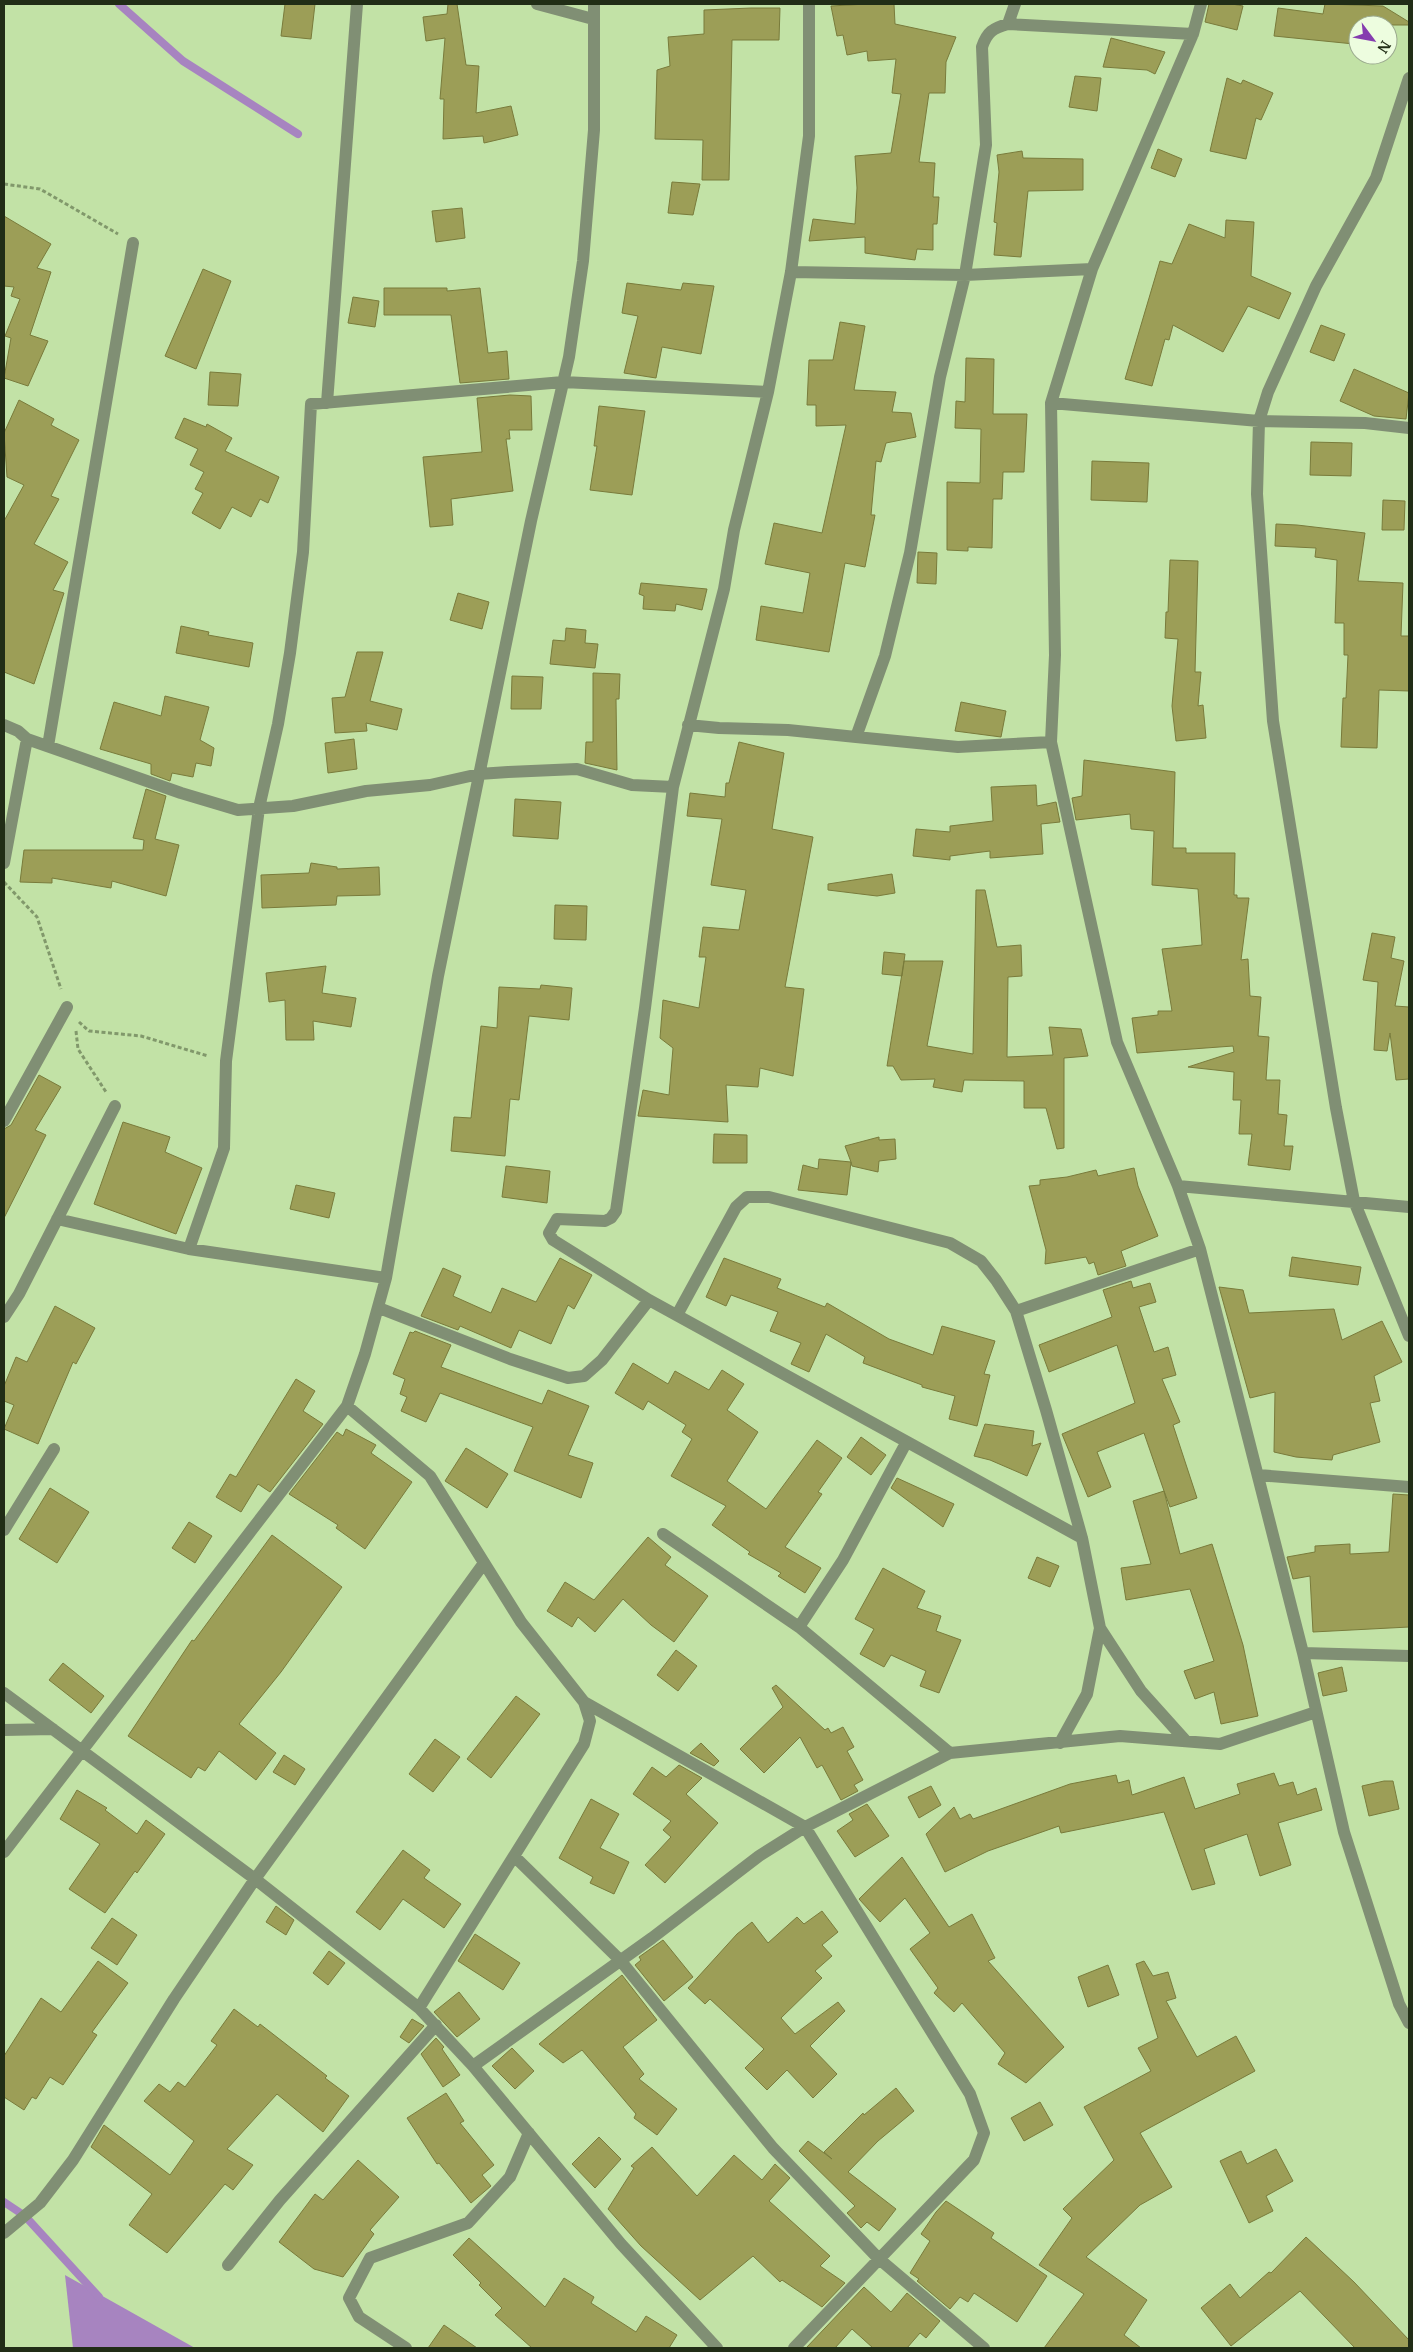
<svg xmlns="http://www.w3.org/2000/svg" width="1413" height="2352" viewBox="0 0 1413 2352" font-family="Merriweather,serif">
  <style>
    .water { fill: #a784c0 }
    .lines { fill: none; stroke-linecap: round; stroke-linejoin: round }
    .stream { stroke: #a784c0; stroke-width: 8 }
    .building { fill: #9c9e57; stroke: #797b3b }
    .path { stroke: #81986b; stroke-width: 3; stroke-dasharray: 4 2.5; stroke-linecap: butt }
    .minor { stroke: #808f74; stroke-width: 12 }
  </style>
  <rect width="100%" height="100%" fill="#c2e2a6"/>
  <path class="water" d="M65,2275L195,2348H73Z"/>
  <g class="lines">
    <path class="stream" d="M119,4L183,61L298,134
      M4,2202L25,2216L99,2297"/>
  </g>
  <path class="building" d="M285,4H315L311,39L281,36Z
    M448,4H457L466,65L479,66L476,113L511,106L518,135L484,143L483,136L443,139L444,99H440L445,38L426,41L423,17L447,14Z
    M867,4H894L895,24L956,37L946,62L945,93H929L919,162L935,163L933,197H939L937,224H933V250L917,249L915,260L865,253V237L809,241L813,219L855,224L857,188L855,156L891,153L901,94L892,93L896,59L868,61L867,51L847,55L843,35L837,36L831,6Z
    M1209,4H1232L1243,6L1237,30L1205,22Z
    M1325,4L1383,6L1409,22V25H1356L1354,44L1274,36L1278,8L1323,14Z
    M751,8H780L779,40H732L729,180H702L703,140L655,139L657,70L670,66L668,37L704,34V10Z
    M1111,38L1165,52L1155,74L1147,70L1103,67Z
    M1075,76L1101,78L1097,111L1069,107Z
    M1227,78L1241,84L1243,80L1273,93L1261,120L1256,118L1246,159L1210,151Z
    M1158,149L1182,159L1175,177L1151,168Z
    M1022,151L1023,158L1083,159V190L1028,191L1021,257L994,255L997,223L994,222L999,172L997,155Z
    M672,182L700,184L693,215L668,213Z
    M462,208L465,238L436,242L432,211Z
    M4,216L51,244L37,268L51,272L30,335L48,341L28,386L4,378L11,338L5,336L20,299L11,296L14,287L4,286Z
    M1226,220L1254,222L1251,276L1291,293L1279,319L1248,306L1223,352L1173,325L1169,340L1165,339L1152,386L1125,379L1160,261L1172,264L1189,224L1225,238Z
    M203,269L231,281L196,369L165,356Z
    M627,283L681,290L683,283L714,286L701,354L662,347L656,378L624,373L638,316L622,313Z
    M384,288H447V291L480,288L488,353L507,351L509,379L460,383L451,315H384Z
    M353,297L379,301L375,327L348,323Z
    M840,322L865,326L854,390L896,392L892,412L911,413L916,437L886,443L881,462L876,461L871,515H875L865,567L845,563L829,652L756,640L761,606L803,613L810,573L765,564L774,523L822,533L846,425L816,426V405H807L809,360H833Z
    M1321,325L1345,334L1334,361L1310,352Z
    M966,358L994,359L993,414H1027L1024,472H1003L1002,499H993L992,548L968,547V551L947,550V482L980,483L981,429L955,428L956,401L965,402Z
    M1354,369L1409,393L1406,419L1374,416L1340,401Z
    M210,372L241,374L238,406L208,405Z
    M510,395L531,396L532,430H509L510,439H506L513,491L451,499L453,525L430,527L423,457L482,452L477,398Z
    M19,400L54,419L51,425L79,440L51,496L59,499L34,544L68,562L53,590L64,593L34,684L4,672V521L24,485L7,477L4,433Z
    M599,406L645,411L632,495L590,490L597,446H594Z
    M184,418L206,427L207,424L232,438L225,451L279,477L268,503L260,499L251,517L232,507L220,529L192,513L203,493L195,489L204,472L190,465L198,449L175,438Z
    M1311,442L1352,443L1351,476L1310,475Z
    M1092,461L1149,463L1147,502L1091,500Z
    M1383,500L1405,501L1404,530H1382Z
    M1276,524L1297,525L1365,533L1358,581L1403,583L1401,636H1409V691L1379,690L1377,748L1341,747L1343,698H1346L1348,655H1344V623H1335L1337,560L1315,557L1316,548L1275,546Z
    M918,552L937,553L936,584L917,583Z
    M1170,560L1198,561L1195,672H1201L1198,706L1203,705L1206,738L1176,741L1172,706L1178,639L1165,638L1166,612H1168Z
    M641,583L707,589L702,610L676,604L675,611L643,609L644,596L639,594Z
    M458,593L489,602L482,629L450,620Z
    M181,626L209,632L208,635L253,643L249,667L176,653Z
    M566,628L586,630L585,643L598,644L595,668L550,664L553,640L565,641Z
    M357,652H383L370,701L402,709L397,730L366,723L367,731L335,733L332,698L345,697Z
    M593,673L620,674L619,699H616L617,770L585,763L586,742H593Z
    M512,676L543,677L541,709H511Z
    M165,696L209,707L200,740L214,748L211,766L196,763L193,777L172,773L170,781L151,774V764L100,749L114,702L161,716Z
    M961,702L1006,711L1001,737L955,731Z
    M354,739L357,769L328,773L325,743Z
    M739,742L784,753L772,829L813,837L785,987L804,989L793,1076L760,1068L758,1087L726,1085L728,1122L638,1116L643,1090L669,1095L673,1048L660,1038L663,1000L699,1008L706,957H699L703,927L739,930L746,890L711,885L722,819L687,816L690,793L725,797L726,783H729Z
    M1084,760L1175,772L1173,848H1186V853H1235L1234,895H1237V898H1249L1241,960L1248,959L1250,996L1261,997L1258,1036L1269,1037L1266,1080H1280L1278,1114L1287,1115L1284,1146H1293L1290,1170L1248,1165L1252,1134H1239L1241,1100H1233L1234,1072L1188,1067L1234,1052L1233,1046L1137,1053L1132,1018L1158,1015V1011H1172L1162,949L1202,945L1198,889L1152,885L1154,831L1131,829L1130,814L1076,820L1072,798L1082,796Z
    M1036,785L1037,806L1056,802L1060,822L1041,824L1043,854L990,858V851L950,856V860L913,856L916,829L950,832V826L993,821L991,787Z
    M146,789L166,796L155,839L179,845L166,896L112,881L111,888L52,878V883L20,882L24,850H143L144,840L133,838Z
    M515,799L561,802L558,839L513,836Z
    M311,863L337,867V869L379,867L380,895L337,896L336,905L262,908L261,875L309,873Z
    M892,874L895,893L877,896L828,890V884Z
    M976,890H985L997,947L1021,945L1022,976L1008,977L1007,1057L1053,1055L1049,1027L1081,1029L1088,1056L1064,1058V1148L1057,1149L1046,1108H1024V1081L964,1080L962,1092L933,1087L935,1079L901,1080L893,1066H887L904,961H943L927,1046L973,1054Z
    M555,905L587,906L586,940L554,939Z
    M1372,933L1395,937L1391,958L1404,961L1395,1006L1409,1007V1079L1396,1080L1390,1033L1387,1051L1374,1050L1378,982L1363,980Z
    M884,952L905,954L902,976L882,974Z
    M326,966L322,993L356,998L351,1027L313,1021L314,1040H286L285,1000L269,1002L266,973Z
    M541,985L572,988L569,1020L529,1016L519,1100L510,1099L505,1156L451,1151L454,1117L471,1118L481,1026L497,1028L499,987L540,989Z
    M39,1075L61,1087L35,1130L46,1135L4,1218V1129L11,1125Z
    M123,1122L170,1137L165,1152L202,1168L176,1234L94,1204Z
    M714,1134L747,1135V1163H713Z
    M879,1137V1140L895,1139L896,1159L879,1161L878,1172L852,1166L851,1162L847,1195L798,1190L803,1165L818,1169L819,1159L851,1162L845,1146Z
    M506,1166L550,1171L547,1203L502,1197Z
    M1134,1168L1138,1186L1158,1236L1121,1251L1126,1266L1098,1275L1094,1262L1089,1264L1086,1257L1045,1264L1046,1250L1029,1186L1040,1185V1180L1067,1177L1096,1170L1098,1176Z
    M296,1185L335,1193L329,1218L290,1209Z
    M1292,1257L1361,1267L1358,1285L1289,1276Z
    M560,1258L592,1275L574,1309L568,1305L551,1344L519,1330L511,1348L460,1326L458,1330L421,1316L443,1268L461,1276L453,1296L491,1313L502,1288L536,1302Z
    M724,1258L781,1279L777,1288L825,1307L827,1303L889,1339L933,1355L942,1326L995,1341L984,1374L990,1375L977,1426L949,1419L955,1396L922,1387V1385L863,1363L865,1357L826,1334L809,1372L791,1364L801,1343L770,1331L778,1312L731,1295L726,1306L706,1297Z
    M1131,1281L1133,1288L1150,1283L1156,1302L1139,1307L1154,1352L1168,1347L1176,1375L1162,1379L1180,1422L1173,1425L1197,1498L1170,1507L1164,1491L1180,1554L1212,1544L1243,1645L1258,1716L1221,1724L1214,1692L1195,1699L1184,1671L1214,1661L1190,1589L1126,1600L1121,1568L1151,1564L1133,1501L1164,1491L1144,1433L1097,1452L1111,1487L1088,1497L1062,1434L1135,1403L1117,1345L1049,1372L1039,1345L1112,1317L1103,1290Z
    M1219,1287L1243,1290L1249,1313L1334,1309L1342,1340L1382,1321L1402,1362L1374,1376L1380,1401L1370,1403L1380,1442L1333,1455L1332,1460L1296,1457L1274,1452L1275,1392L1250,1398Z
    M55,1306L95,1328L76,1364L73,1362L38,1444L4,1429L14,1405L4,1401V1386L16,1357L27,1362Z
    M415,1331L451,1345L441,1367L542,1404L548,1390L589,1406L568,1455L593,1463L581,1498L514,1471L533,1427L440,1393L426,1422L401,1411L407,1397L400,1394L405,1379L393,1374L410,1332L413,1333Z
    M633,1363L668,1384L675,1371L709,1390L722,1370L744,1384L727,1410L758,1432L727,1481L766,1509L817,1440L842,1458L818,1492L822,1494L785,1547L821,1568L805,1593L778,1576L781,1573L748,1554L750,1552L712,1525L726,1506L671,1476L692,1439L682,1432L686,1425L648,1401L643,1410L615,1393Z
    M296,1379L315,1391L303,1411L323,1424L270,1492L258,1484L241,1512L216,1497L230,1474L236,1477Z
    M985,1424L1034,1431L1032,1446L1041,1443L1027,1476L990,1460L974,1456Z
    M346,1429L376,1445L371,1453L412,1482L365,1549L336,1528L338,1525L289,1494L337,1432L343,1436Z
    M861,1437L886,1455L871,1475L847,1457Z
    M466,1448L508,1474L487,1508L445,1481Z
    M897,1478L954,1504L943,1527L891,1488Z
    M50,1488L89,1512L57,1563L19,1539Z
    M1393,1494L1409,1495V1627L1313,1632L1310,1576L1293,1579L1287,1557L1315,1552V1546L1350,1544V1554L1389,1552Z
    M189,1522L212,1536L195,1563L172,1548Z
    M272,1535L342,1587L281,1672L239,1724L276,1753L256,1780L219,1751L205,1771L198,1767L191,1778L128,1736L192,1640L194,1641Z
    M648,1537L671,1557L665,1565L708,1596L674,1642L651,1625L623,1599L595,1632L578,1617L572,1627L547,1611L565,1582L594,1600Z
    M1037,1557L1059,1566L1050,1587L1028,1578Z
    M883,1568L925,1591L917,1608L941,1616L936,1631L961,1640L939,1693L920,1686L926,1671L891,1655L884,1667L860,1654L874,1629L855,1619Z
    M676,1650L697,1666L678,1691L657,1675Z
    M63,1663L104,1696L91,1713L49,1680Z
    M1342,1667L1347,1691L1323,1696L1318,1673Z
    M776,1685L825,1730L828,1728L831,1733L843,1727L854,1747L847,1751L863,1780L854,1785L858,1791L841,1800L822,1765L817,1768L800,1737L764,1773L740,1749L783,1707L772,1688Z
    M516,1696L540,1714L491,1778L467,1759Z
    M435,1739L460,1757L433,1792L409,1774Z
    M701,1743L719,1761L714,1766L690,1753Z
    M284,1755L305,1769L295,1785L273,1772Z
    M679,1765L702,1778L686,1794L718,1823L665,1883L645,1865L671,1837L663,1830L671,1821L633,1794L652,1767L666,1777Z
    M1274,1773L1279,1786L1293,1782L1297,1795L1316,1788L1322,1810L1278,1823L1291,1865L1260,1876L1247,1834L1204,1849L1215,1884L1192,1890L1164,1812L1061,1833L1059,1826L988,1851L945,1872L926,1834L954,1807L960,1819L970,1814L973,1819L1070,1784L1116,1775L1118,1783L1129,1780L1132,1795L1184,1777L1195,1809L1240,1794L1237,1784Z
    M1384,1781H1393L1399,1809L1369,1816L1362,1786Z
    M931,1786L941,1805L919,1818L908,1797Z
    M77,1790L107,1808L105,1810L137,1834L146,1820L165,1834L137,1873L135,1871L105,1913L69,1889L100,1844L60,1819Z
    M591,1799L619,1814L600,1848L629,1862L614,1894L590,1883L593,1877L559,1858Z
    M867,1804L889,1836L855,1857L837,1831L853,1820L849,1814Z
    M403,1850L430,1870L424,1878L461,1904L444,1928L403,1899L380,1930L356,1912Z
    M902,1857L949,1927L972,1914L995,1958L988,1961L1064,2047L1026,2083L998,2064L1005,2053L962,2003L954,2012L934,1993L938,1988L910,1949L930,1933L905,1898L880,1922L859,1899Z
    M276,1906L294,1920L286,1935L266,1922Z
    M822,1911L838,1932L822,1945L832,1956L815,1971L822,1978L781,2018L795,2034L838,2002L845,2011L810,2046L837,2074L813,2098L787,2070L767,2090L745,2068L764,2049L710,1999L705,2004L688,1988L737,1934L752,1922L768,1943L797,1917L804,1924Z
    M112,1918L137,1935L117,1965L91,1948Z
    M475,1934L520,1963L503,1990L458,1961Z
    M663,1940L693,1977L664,2001L635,1965L641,1960L639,1957Z
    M329,1951L345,1963L328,1985L313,1973Z
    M98,1961L128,1983L92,2032L97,2035L63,2085L50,2077L36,2099L32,2097L24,2110L4,2097V2056L41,1998L61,2012Z
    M1144,1961L1153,1976L1168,1972L1176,1998L1166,2001L1197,2057L1236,2036L1255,2071L1140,2133L1172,2187L1140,2205L1086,2257L1147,2300L1124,2335L1141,2348H1044L1084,2294L1039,2265L1072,2218L1063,2209L1114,2160L1084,2107L1151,2071L1138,2048L1158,2038L1136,1964Z
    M1108,1965L1119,1995L1088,2007L1078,1977Z
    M622,1975L657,2020L623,2047L644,2074L639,2079L677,2109L657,2135L634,2118L636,2114L582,2050L563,2063L539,2044Z
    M459,1992L480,2019L457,2037L434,2012Z
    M234,2009L258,2027L260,2024L327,2076L325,2078L349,2096L323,2132L277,2094L227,2149L253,2165L233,2190L225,2184L167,2253L129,2225L152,2194L91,2147L104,2125L170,2175L194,2141L144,2101L159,2084L170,2092L178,2082L185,2087L217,2045L211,2041Z
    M412,2019L424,2026L409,2043L400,2037Z
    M436,2038L444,2047L442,2049L460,2075L443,2087L421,2054Z
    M512,2048L534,2071L515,2089L492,2066Z
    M896,2088L914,2111L878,2141L848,2172L896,2209L879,2231L867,2222L861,2228L847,2213L855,2206L799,2151L808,2141L832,2159L824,2152L863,2113L864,2115Z
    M446,2093L464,2121L460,2123L494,2165L482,2175L491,2186L471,2203L439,2163L437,2164L407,2118Z
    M1040,2102L1053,2125L1024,2141L1011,2118Z
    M599,2137L621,2159L595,2188L572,2164Z
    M652,2147L697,2196L734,2155L762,2180L775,2164L790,2178L769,2201L830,2256L820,2266L845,2283L822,2307L782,2280L780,2282L753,2256L700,2300L641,2246L608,2209L634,2168L631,2166Z
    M1276,2149L1293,2181L1266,2196L1273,2211L1249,2223L1220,2161L1241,2151L1247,2164Z
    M358,2160L399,2197L370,2230L374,2234L343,2277L314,2269L279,2242L315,2194L323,2200Z
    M946,2201L994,2233L991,2238L1047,2276L1017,2322L974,2293L968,2302L960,2297L950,2309L917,2281L919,2279L910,2273L930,2241L921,2234L936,2212Z
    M1306,2237L1354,2282L1409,2340V2348H1355L1300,2291L1231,2346L1201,2308L1230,2284L1240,2298L1269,2272L1271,2273Z
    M469,2238L545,2307L564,2278L594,2297L591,2303L636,2332L646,2316L677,2335L669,2348H532L495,2315L502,2308L479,2285L481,2283L453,2255Z
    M864,2287L891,2312L907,2293L940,2321L926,2338L920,2333L907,2348H873L852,2329L835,2348H806Z
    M444,2325L477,2348H428Z"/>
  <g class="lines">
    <path class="path" d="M4,184L40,189L118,234
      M4,882L37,917L61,989
      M79,1022L89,1031L141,1036L208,1056
      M76,1031L78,1049L106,1092"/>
    <path class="minor" d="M537,4L593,19
      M809,4V136L791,272L768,392L734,530L724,589L673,787L645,1008L616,1211L611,1218L605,1221L557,1219L549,1233L553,1240L649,1300L1082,1538
      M1201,4L1193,34L1092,269L1051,403L1055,655L1051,742L1117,1042L1178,1186L1200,1249L1303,1653L1344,1832L1399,2004L1409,2023
      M1008,24L1015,4
      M1409,78L1376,178L1316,286L1268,392L1259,421L1257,494L1273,721L1336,1108L1354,1201L1409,1336
      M791,272L965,275L1092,269
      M327,403L357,4
      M1051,403L1259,421L1365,423L1409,428
      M4,725L18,731L27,739L181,793L238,810L293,806L366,791L430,785L479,774L508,772L577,769L632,785L673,787
      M688,725L719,728L788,730L856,737
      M1051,742L958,747L856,737L885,656L910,553L940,377L965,275L986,145L982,47C987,32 993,28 1008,24L1193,34
      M48,746L133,243
      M4,863L27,739
      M4,1121L67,1007
      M1178,1186L1409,1207
      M57,1219L189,1249L386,1278
      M189,1249L224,1148L226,1061L259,808L278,724L290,653L303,552L311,404L563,382L768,392
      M379,1308L510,1359L568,1378L584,1376L602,1360L649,1300
      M1016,1311L1200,1249
      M677,1315L736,1207L747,1197H769L950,1243L981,1261L996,1280L1016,1311L1046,1410L1082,1538L1100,1628L1141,1691L1185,1740
      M4,1317L19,1294L115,1106
      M906,1443L843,1560L799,1627L950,1753
      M1258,1475L1409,1487
      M4,1530L54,1449
      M663,1534L799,1627
      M1303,1653L1409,1656
      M4,1693L255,1879L419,2008L473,2066L621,2244L717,2348
      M584,1702L805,1827L970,2094L984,2133L974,2160L794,2348
      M4,1730L53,1729
      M1060,1743L1087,1694L1100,1628
      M4,1852L347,1406
      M514,1856L620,1960L773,2148L878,2258L984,2348
      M419,2008L584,1744L590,1721L584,1702L521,1622L430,1476L347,1406L365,1354L386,1278L438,976L531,521L569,357L583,261L594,130V4
      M473,2066L652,1938L759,1856L805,1827L950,1753L1120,1736L1220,1744L1316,1712
      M4,2233L40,2203L73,2160L174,1999L255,1879L484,1563
      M228,2265L280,2200L436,2025
      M406,2348L359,2317L349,2298L370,2258L468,2223L510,2177L529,2133"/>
  </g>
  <rect width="1413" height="2352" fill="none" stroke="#212d16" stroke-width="10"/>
  <g transform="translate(1373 40) rotate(122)"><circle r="24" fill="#edfddf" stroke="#9baa8f"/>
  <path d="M0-4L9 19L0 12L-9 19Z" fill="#853daf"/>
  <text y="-8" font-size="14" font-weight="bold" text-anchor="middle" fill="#212d16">N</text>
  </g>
</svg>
